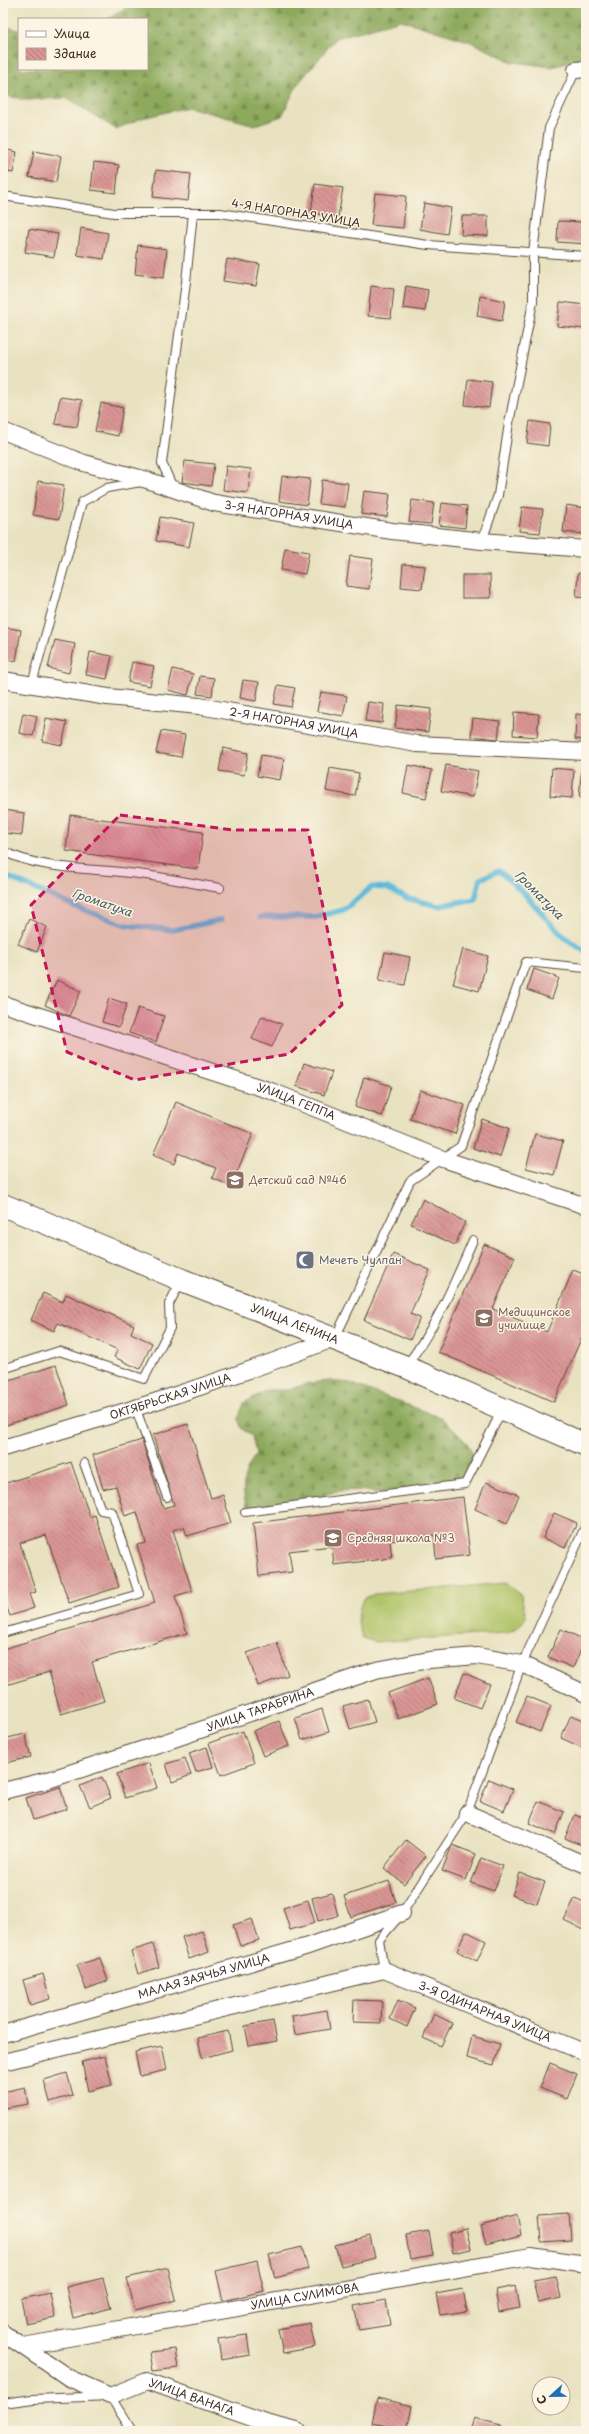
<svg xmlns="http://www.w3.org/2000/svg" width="589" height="2434" viewBox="0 0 589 2434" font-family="'Playpen Sans',sans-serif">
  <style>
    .forest { fill: url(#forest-firs); stroke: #646a3d }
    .pitch { fill: #b0c367; stroke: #767642 }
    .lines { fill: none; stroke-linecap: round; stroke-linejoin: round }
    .stream { stroke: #5cbada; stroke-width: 5.5 }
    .building { fill: url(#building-back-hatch) }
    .lane-casing { stroke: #554636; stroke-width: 10 }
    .street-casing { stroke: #554636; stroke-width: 18 }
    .primary-casing { stroke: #554636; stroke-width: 24 }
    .lane { stroke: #fff; stroke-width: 8 }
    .street { stroke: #fff; stroke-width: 16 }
    .primary { stroke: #fff; stroke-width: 22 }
    .marked { fill: #c2185b; fill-opacity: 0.2; stroke: #c2185b; stroke-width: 3; stroke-dasharray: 8 5; stroke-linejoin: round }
    .labels { text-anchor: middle; stroke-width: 3; stroke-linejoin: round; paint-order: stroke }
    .street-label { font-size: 11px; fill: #3b2a1e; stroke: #fcf5e5 }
    .education-label { font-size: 11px; fill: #785e54; stroke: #fcf5e5; text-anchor: start }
    .worship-label { font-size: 11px; fill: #5b616d; stroke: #fcf5e5; text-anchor: start }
    .water-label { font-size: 12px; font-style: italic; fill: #475c60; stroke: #fcf5e5 }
  </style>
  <defs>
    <pattern id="forest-firs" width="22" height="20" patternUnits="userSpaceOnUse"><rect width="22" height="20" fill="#8ca95c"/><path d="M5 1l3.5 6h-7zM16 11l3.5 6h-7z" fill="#748a4b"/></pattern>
    <pattern id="building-back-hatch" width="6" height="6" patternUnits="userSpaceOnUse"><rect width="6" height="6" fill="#d99594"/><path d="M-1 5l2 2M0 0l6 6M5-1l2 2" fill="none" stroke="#b17a78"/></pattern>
  </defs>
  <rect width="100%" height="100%" fill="#fcf5e5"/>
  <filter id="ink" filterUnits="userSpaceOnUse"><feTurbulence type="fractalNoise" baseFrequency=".025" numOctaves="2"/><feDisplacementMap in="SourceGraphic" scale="8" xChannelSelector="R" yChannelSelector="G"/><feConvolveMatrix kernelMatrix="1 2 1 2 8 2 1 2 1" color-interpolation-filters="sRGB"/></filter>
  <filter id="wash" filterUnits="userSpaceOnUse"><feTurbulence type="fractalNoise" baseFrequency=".012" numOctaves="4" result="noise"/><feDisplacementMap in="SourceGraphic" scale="16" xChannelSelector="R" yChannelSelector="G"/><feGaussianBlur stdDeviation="0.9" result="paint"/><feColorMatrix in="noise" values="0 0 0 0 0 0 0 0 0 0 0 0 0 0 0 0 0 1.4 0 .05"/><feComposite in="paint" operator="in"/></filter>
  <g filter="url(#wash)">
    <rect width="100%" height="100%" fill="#e9e2c1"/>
    <path class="forest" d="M134,3H586V58L552,67L512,62L471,42L401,20L336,38L297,85L282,116L255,125L188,107L142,118L116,129L66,98L25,100L3,95V26L19,30V69H147V19H108Z
      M330,1381L350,1383L442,1418L467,1443L475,1459L473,1472L441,1486L377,1493L361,1490L338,1491L297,1503L267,1508L246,1506C241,1482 243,1475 256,1454L252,1436L242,1429L238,1419L244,1403L267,1390H288L309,1383Z"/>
    <path class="pitch" d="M506,1583L521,1595L526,1617L520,1626L507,1633L375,1642L363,1638C356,1624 357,1614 363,1599L374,1594Z"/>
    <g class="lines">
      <path class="stream" d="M3,875L76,907L126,925L173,930L221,920
        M260,917H316L343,910L372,887L387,888L406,898L439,906L475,899L480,879L499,871C510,881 522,890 531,901C550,922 560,938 586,951"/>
    </g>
    <g id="blocks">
      <path class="building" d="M3,149L17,152L13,173L3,171Z
        M34,151L61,156L56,182L29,177Z
        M94,162L119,165L116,193L91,190Z
        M156,170L191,174L188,201L153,197Z
        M315,184L343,188L338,217L311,213Z
        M375,193L406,196L403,228L371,225Z
        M424,203L451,208L447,234L420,229Z
        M462,216H488V236L461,235Z
        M558,221L586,222V244L557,242Z
        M81,228L108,233L104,259L77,255Z
        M29,229L58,234L54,257L25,252Z
        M138,245L167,249L164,278L135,274Z
        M227,259L260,264L256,286L223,281Z
        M371,286L394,289L391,318L368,316Z
        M406,286L428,290L425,311L403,308Z
        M480,296L505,301L502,321L477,316Z
        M560,302L586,305V329L557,326Z
        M468,379L492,382L489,408L465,405Z
        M60,397L82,400L77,427L55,424Z
        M101,403L123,408L118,436L95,431Z
        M530,421L550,424L548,446L527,443Z
        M185,461L214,464L211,486L182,482Z
        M226,466L251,469L248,493L223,490Z
        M282,476L310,479L307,505L279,501Z
        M322,480L348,483L345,507L319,504Z
        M38,481L64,485L59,519L33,515Z
        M364,491L390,494L387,517L361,514Z
        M412,500L434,503L431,524L409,522Z
        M442,503L467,506L465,528L439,525Z
        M566,505L586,508L583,534L563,532Z
        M522,507L543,509L540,533L519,531Z
        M160,517L194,523L189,547L156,541Z
        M285,548L309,552L305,574L281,570Z
        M350,556L373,559L369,589L346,586Z
        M403,564L425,566L422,589L401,587Z
        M578,573L586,574V598L576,597Z
        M462,575H490L491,598H462Z
        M3,627L21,630L16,661L3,659Z
        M55,640L75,644L69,673L48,668Z
        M90,652L112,656L107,679L86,675Z
        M132,662L154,666L150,686L128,682Z
        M173,669L193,674L188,695L168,690Z
        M200,676L214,678L212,696L197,694Z
        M243,680L259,682L256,701L240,698Z
        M278,685L295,688L291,707L274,704Z
        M321,692L347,696L343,716L317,711Z
        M368,702L384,704L382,723L365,721Z
        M398,705L431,709L428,732L395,728Z
        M514,712L539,714L537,737L513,735Z
        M23,713L37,716L33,736L19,733Z
        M576,714L586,715V740L575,739Z
        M46,718L67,722L62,745L42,741Z
        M473,718L500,721L498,739L471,736Z
        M161,731L185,735L181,757L156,753Z
        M223,748L248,753L244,775L219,771Z
        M261,755L284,759L280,780L257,776Z
        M408,765L432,770L426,798L403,793Z
        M446,765L478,771L473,797L441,791Z
        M330,768L359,773L355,796L326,791Z
        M552,768L574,770L572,798L550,796Z
        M582,769L586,770V797H579Z
        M3,810L24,813L22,835L3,833Z
        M70,815L203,832L198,869L66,851Z
        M29,919L47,927L37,952L18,944Z
        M463,949L488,956L479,991L453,984Z
        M385,952L410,957L405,985L379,980Z
        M534,969L559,978L552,999L527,990Z
        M57,980L81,991L69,1016L45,1005Z
        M109,998L127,1004L119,1027L102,1022Z
        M138,1008L164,1016L156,1042L129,1033Z
        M262,1016L282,1024L272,1047L252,1039Z
        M304,1063L332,1072L324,1095L296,1086Z
        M364,1077L391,1086L382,1116L355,1107Z
        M420,1090L465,1105L455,1134L410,1119Z
        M176,1102L253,1134L231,1186L212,1178L216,1168L178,1153L174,1164L153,1155Z
        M482,1119L509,1128L500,1157L473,1148Z
        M535,1134L563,1141L554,1175L526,1168Z
        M423,1199L465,1222L455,1245L411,1224Z
        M484,1244L515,1257L493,1309L547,1332L573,1270L586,1275V1327L554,1402L438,1352Z
        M393,1254L430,1270L410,1314L420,1318L410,1340L364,1320Z
        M43,1293L63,1302L66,1294L134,1325L131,1333L152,1343L140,1369L114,1357L118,1350L58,1323L54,1331L31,1320Z
        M56,1365L69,1405L3,1426V1382Z
        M586,1401V1416L581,1414Z
        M188,1424L211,1498L223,1495L231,1523L187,1536L184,1527L173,1530L192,1591L175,1596L187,1633L92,1662L104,1701L61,1714L49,1672L3,1686V1649L155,1603L137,1545L146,1543L137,1512L125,1516L116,1486L103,1489L93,1455L142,1440L163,1508L174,1505L153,1435Z
        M71,1462L90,1517L95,1515L119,1587L69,1603L46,1535L20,1543L36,1592L29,1594L34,1608L10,1616L3,1596V1484Z
        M486,1482L519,1495L507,1524L475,1509Z
        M463,1497L470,1555L436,1559L434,1535L390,1541L392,1558L334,1565L332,1546L289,1551L292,1572L259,1576L253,1523Z
        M554,1513L577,1523L565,1548L543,1538Z
        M561,1629L585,1640L573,1668L548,1657Z
        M277,1643L288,1675L258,1686L247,1653Z
        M464,1673L490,1684L480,1708L454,1698Z
        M428,1678L438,1704L398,1719L388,1693Z
        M527,1696L551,1706L540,1732L516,1722Z
        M368,1699L375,1722L350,1729L343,1706Z
        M322,1709L329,1732L302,1740L295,1718Z
        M571,1715L586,1721V1741L583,1748L561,1738Z
        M279,1721L289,1746L263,1756L253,1731Z
        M243,1731L254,1763L221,1775L209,1743Z
        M25,1734L31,1757L5,1763L3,1739Z
        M207,1747L213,1767L196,1772L189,1753Z
        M185,1758L191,1775L172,1782L166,1764Z
        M149,1763L157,1788L125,1798L117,1774Z
        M102,1777L111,1798L90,1807L80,1786Z
        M489,1779L513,1789L504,1811L480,1801Z
        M60,1787L67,1809L33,1820L26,1798Z
        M538,1801L564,1812L555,1834L529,1823Z
        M575,1815L586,1819V1847L565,1838Z
        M406,1840L426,1856L404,1884L384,1868Z
        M452,1845L476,1854L466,1880L442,1871Z
        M481,1858L503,1866L494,1891L471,1883Z
        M520,1873L545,1882L537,1904L512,1895Z
        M389,1881L396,1902L351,1917L344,1896Z
        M332,1893L338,1916L318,1921L312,1898Z
        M575,1898L586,1903V1931L564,1920Z
        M308,1900L315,1923L290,1930L283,1908Z
        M252,1919L259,1940L240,1946L233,1925Z
        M202,1931L209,1952L189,1959L182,1937Z
        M466,1931L486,1941L477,1961L457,1951Z
        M153,1944L159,1967L138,1974L131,1951Z
        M100,1958L108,1981L86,1989L77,1965Z
        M43,1974L50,1999L30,2005L23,1980Z
        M354,2000L382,2001L381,2023L353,2022Z
        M398,2000L415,2008L407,2027L390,2019Z
        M327,2010L330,2029L295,2035L292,2016Z
        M434,2014L452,2023L441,2046L423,2038Z
        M273,2021L277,2041L249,2046L245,2026Z
        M228,2031L232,2050L202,2058L198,2038Z
        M472,2036L500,2044L494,2065L467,2058Z
        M162,2046L167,2070L140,2076L135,2052Z
        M105,2056L112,2085L88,2091L82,2062Z
        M550,2063L577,2074L567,2099L540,2088Z
        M67,2073L73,2095L50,2102L44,2080Z
        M25,2087L28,2104L5,2108L3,2092Z
        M569,2214L571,2240L541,2242L539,2216Z
        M517,2216L521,2236L486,2245L481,2226Z
        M466,2228L471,2249L453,2253L449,2232Z
        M429,2231L433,2256L410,2260L406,2235Z
        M370,2236L375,2258L341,2266L335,2245Z
        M302,2247L308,2269L275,2278L269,2255Z
        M257,2261L264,2291L223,2301L216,2271Z
        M168,2268L176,2300L135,2310L127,2278Z
        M556,2276L561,2298L538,2303L533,2280Z
        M103,2278L111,2308L73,2318L66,2287Z
        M516,2286L520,2308L499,2312L495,2290Z
        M463,2289L467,2311L440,2315L436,2294Z
        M50,2293L55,2318L26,2324L21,2299Z
        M386,2300L390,2325L359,2330L354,2306Z
        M310,2323L315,2347L283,2353L278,2329Z
        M247,2335L250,2355L221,2360L218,2339Z
        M175,2349L178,2368L153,2371L150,2352Z
        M377,2398L412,2406L407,2430L372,2423Z
        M474,2418L501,2425L499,2431H470Z"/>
    </g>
  </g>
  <g filter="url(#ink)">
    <use href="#blocks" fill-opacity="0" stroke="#554636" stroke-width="1"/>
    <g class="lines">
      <g class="lane-casing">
        <path id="lane" d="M3,196L114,213H220L428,245L586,256
          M173,488L162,463L186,282L193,213
          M482,541L498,495L509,423L533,302V252L549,128L576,70
          M32,684L82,502L107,488L141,482
          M3,851C40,870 88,868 129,873C160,876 190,883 220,888
          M335,1338L410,1181L461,1146L526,962L586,968
          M406,1366C437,1325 453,1286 473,1240
          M3,1369L59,1351L144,1379L170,1328L169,1304L181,1281
          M136,1409L167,1497
          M245,1512L465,1484L502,1410
          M3,1633L139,1594L112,1512L101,1510L84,1463
          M384,1970L379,1940L402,1913L467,1813L522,1664L586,1525
          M3,2403L33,2399L110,2396L132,2431"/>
      </g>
      <g class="street-casing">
        <g id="street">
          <path d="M576,70L586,69"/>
          <path id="s1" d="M3,431L84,463L147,480L214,503L392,531L482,541L586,549"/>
          <path id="s2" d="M3,680L108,697L199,706L417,744L586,752"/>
          <path id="s3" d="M3,1004L271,1091L443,1159L586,1206"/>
          <path id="s4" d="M3,1448C115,1415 226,1381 335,1338"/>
          <path id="s5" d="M3,1791L48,1780L171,1740L376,1670L429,1660L477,1656L522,1664L586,1694"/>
          <path d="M467,1813L586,1865"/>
          <path id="s6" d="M3,2034L308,1946L402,1913"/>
          <path id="s7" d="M3,2062L384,1970L586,2053"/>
          <path id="s8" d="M3,2333L69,2378L110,2396L147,2381L266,2423L297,2431"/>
          <path id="s9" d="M23,2346L531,2256L586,2264"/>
        </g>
      </g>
      <g class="primary-casing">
        <g id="primary">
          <path id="s10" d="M3,1205L182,1280L406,1367L586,1445"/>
        </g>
      </g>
      <use href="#lane" class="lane"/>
      <use href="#street" class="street"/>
      <use href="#primary" class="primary"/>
    </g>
  </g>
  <path class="marked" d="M120,815L233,830H308L342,1005L289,1054L135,1080L67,1052L31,905Z"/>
  <defs>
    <g id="school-square" transform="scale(1)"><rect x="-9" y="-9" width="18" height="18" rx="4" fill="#8d6e63" stroke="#fcf5e5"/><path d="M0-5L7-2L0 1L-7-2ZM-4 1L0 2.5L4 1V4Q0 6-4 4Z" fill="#fff"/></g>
    <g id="mosque-square" transform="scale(1)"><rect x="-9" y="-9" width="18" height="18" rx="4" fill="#6b7280" stroke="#fcf5e5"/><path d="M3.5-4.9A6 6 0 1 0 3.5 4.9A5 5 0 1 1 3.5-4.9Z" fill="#fff"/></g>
    <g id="university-square" transform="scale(1)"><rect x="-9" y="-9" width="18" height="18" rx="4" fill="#8d6e63" stroke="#fcf5e5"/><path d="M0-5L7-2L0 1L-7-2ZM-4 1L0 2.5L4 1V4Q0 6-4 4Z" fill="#fff"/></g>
  </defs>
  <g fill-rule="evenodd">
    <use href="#school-square" x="235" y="1180"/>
    <use href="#mosque-square" x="305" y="1260"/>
    <use href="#university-square" x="484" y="1318"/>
    <use href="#school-square" x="333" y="1538"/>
  </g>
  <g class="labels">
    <g class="street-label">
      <text transform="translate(296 213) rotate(9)" y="4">4-Я НАГОРНАЯ УЛИЦА</text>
      <text dy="4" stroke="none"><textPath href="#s1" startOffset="299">3-Я НАГОРНАЯ УЛИЦА</textPath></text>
      <text dy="4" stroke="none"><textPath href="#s2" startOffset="294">2-Я НАГОРНАЯ УЛИЦА</textPath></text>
      <text dy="4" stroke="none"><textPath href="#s3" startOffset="309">УЛИЦА ГЕППА</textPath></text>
      <text dy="4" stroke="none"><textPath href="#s10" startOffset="315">УЛИЦА ЛЕНИНА</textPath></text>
      <text dy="4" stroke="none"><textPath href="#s4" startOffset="175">ОКТЯБРЬСКАЯ УЛИЦА</textPath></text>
      <text dy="4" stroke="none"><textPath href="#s5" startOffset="270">УЛИЦА ТАРАБРИНА</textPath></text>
      <text dy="4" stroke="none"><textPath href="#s6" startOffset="209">МАЛАЯ ЗАЯЧЬЯ УЛИЦА</textPath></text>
      <text dy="4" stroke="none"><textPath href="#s7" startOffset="501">3-Я ОДИНАРНАЯ УЛИЦА</textPath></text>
      <text dy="4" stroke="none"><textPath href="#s9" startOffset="286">УЛИЦА СУЛИМОВА</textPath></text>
      <text dy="4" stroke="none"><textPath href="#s8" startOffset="212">УЛИЦА ВАНАГА</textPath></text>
    </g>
    <g class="education-label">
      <text x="249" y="1184">Детский сад №46</text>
      <text x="498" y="1316">Медицинское<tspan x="498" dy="13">училище</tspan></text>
      <text x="347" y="1542">Средняя школа №3</text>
    </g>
    <g class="worship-label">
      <text x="319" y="1264">Мечеть Чулпан</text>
    </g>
    <g class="water-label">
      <text transform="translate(539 895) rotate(45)" y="4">Громатуха</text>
      <text transform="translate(102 903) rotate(19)" y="4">Громатуха</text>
    </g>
  </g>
  <rect width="589" height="2434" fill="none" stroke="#fcf5e5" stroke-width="16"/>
  <rect x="18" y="18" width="130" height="52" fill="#fcf5e5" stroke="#afa495"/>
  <rect x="26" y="31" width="20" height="6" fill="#ffffff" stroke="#afa495"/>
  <text x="54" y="38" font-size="12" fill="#3b2a1e">Улица</text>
  <rect x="26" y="48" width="20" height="12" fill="url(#building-back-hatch)" stroke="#afa495"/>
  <text x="54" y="58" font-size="12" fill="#3b2a1e">Здание</text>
  <g transform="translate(551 2396) rotate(248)"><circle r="19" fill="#fcf5e5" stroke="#afa495"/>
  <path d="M0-3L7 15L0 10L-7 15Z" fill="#1f6fb2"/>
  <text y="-6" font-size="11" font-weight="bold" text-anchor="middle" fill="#3b2a1e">С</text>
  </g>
</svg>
